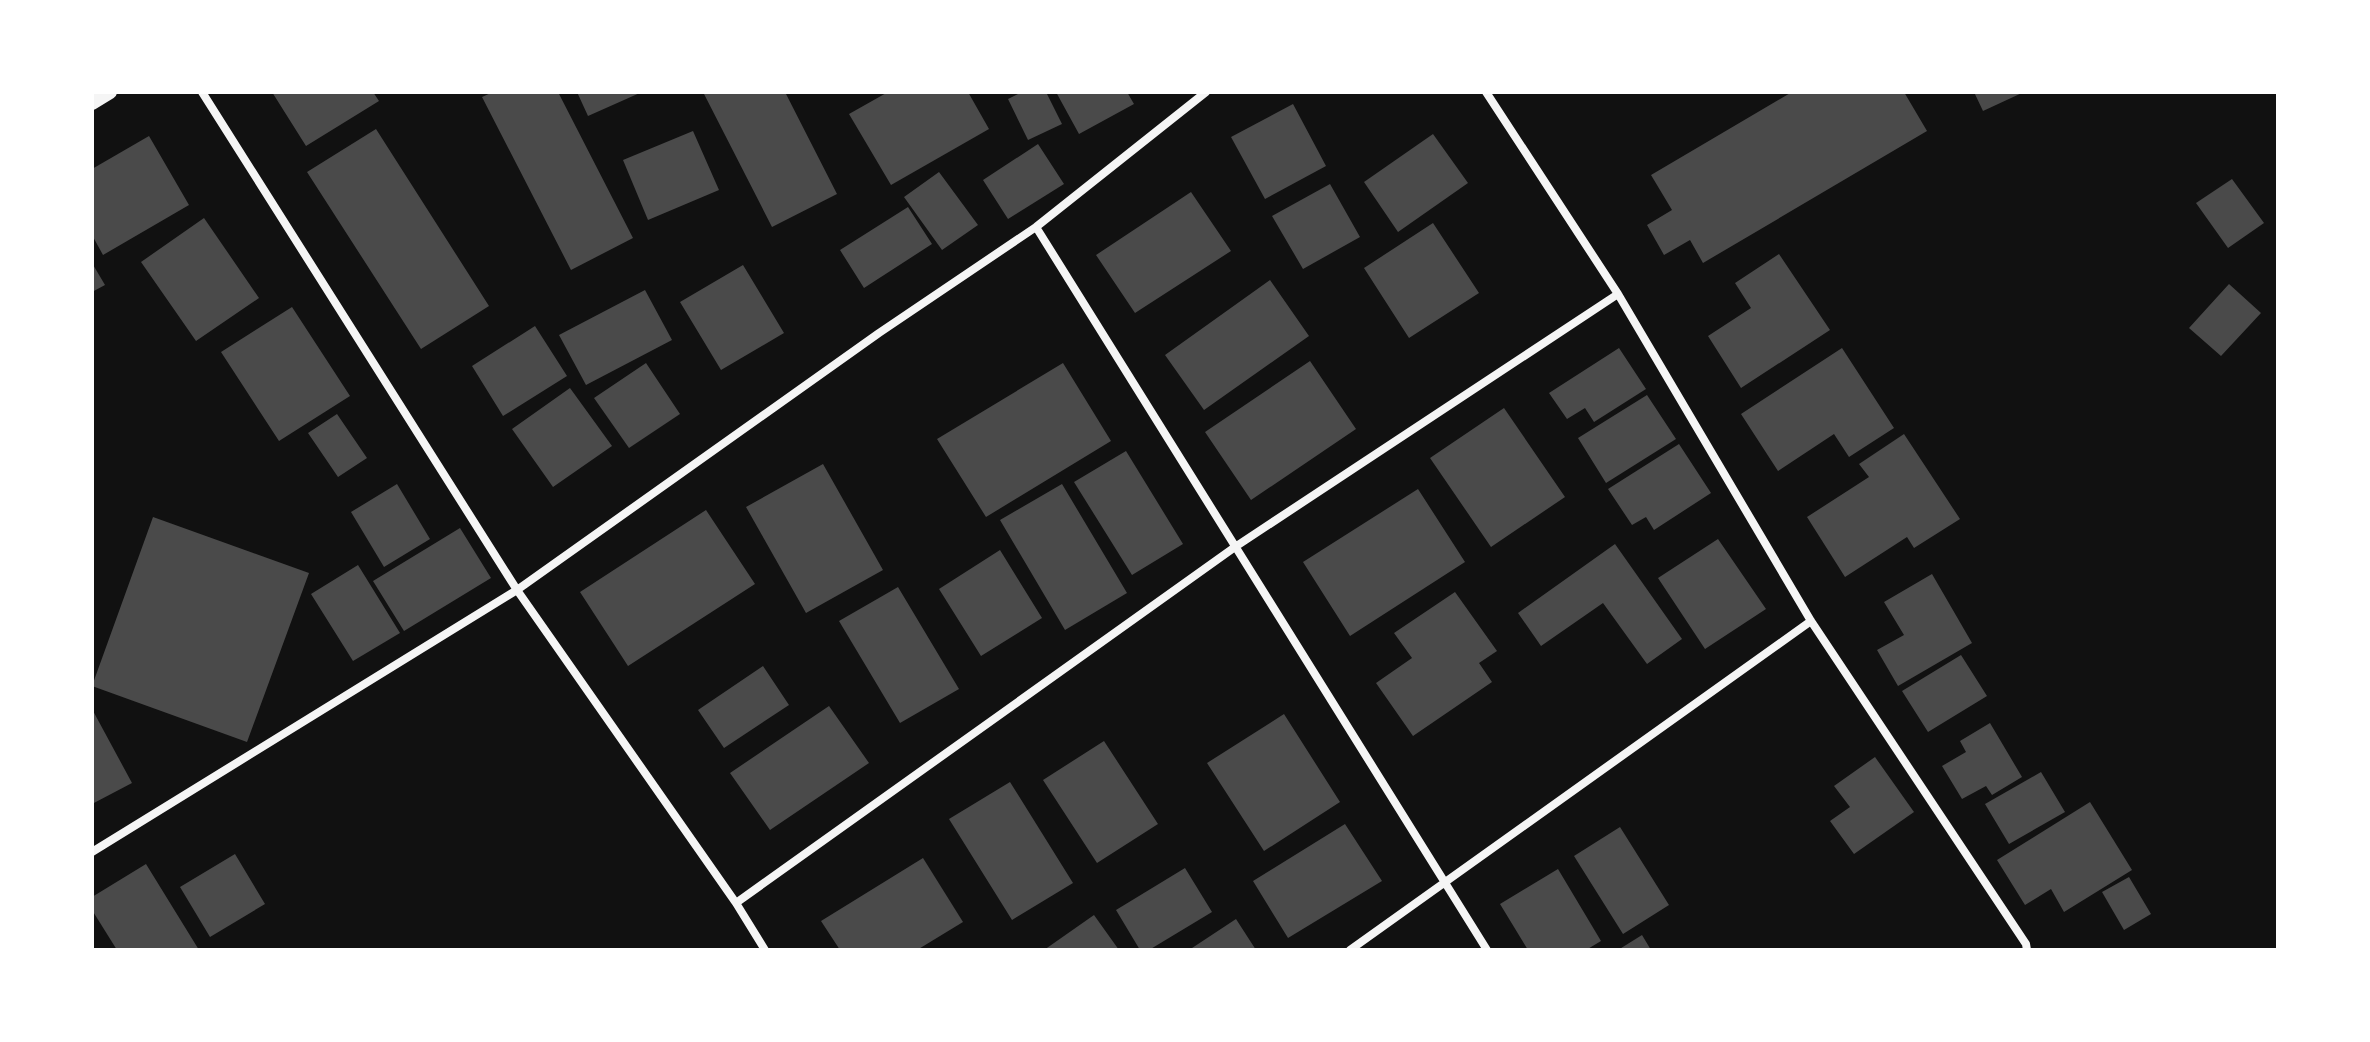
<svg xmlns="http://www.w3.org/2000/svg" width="2370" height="1042" viewBox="0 0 2370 1042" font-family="'Titillium Web',sans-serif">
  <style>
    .building { fill: #4a4a4a }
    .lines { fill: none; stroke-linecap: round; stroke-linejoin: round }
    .minor { stroke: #f5f5f5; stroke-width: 8 }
    .tertiary { stroke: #f5f5f5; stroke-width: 14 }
  </style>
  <rect width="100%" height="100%" fill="#111"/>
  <path class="building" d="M272,92H373L379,101L306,146Z
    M493,92H558L633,238L571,270L482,97Z
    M577,92H642L588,116Z
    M703,92H785L837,194L772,227Z
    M888,92H968L989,129L891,185L849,114Z
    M1022,92H1046L1062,124L1028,140L1008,99Z
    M1056,92H1127L1134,104L1079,134Z
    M1792,92H1904L1927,131L1703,263L1690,240L1664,255L1647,225L1672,210L1651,175Z
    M1974,92H2024L1983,111Z
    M1293,104L1326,166L1265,199L1231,137Z
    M376,129L489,306L421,349L307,172Z
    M693,131L719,190L648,220L623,160Z
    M1433,134L1468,183L1398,232L1364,182Z
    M149,136L189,205L103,255L92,235V169Z
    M1038,144L1064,184L1008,219L983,180Z
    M939,172L978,225L942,250L904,197Z
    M2232,179L2264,223L2228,248L2196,203Z
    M1330,184L1360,237L1303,269L1272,216Z
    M1191,192L1231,251L1135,313L1096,255Z
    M908,207L932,244L864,288L840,250Z
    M204,218L259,298L196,341L141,262Z
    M1433,223L1479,293L1409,338L1364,268Z
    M1779,254L1830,330L1741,388L1708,336L1751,308L1735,283Z
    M92,263L105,285L92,292Z
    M743,265L784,333L721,370L680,302Z
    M1270,280L1309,336L1204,410L1165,355Z
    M2229,284L2261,313L2221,356L2189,328Z
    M645,290L672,340L586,385L559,335Z
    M292,307L350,396L279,441L221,352Z
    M535,326L567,376L503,416L472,366Z
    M1619,348L1646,389L1594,422L1585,408L1567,419L1549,393Z
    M1842,348L1894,428L1849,457L1834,434L1778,471L1741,414Z
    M1310,361L1356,429L1251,500L1205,432Z
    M646,363L680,414L629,448L594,398Z
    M1063,363L1111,441L986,517L937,439Z
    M570,388L612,446L553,487L512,429Z
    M1647,395L1676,439L1606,483L1578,438Z
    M1504,408L1565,497L1491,547L1430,458Z
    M337,414L367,458L338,477L308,433Z
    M1904,434L1960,519L1914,548L1907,537L1845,577L1807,517L1869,477L1859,464Z
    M1679,444L1711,493L1654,530L1646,517L1632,525L1608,489Z
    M1126,451L1183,544L1132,575L1074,482Z
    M823,464L883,570L806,613L746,507Z
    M397,484L430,539L384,567L351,512Z
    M1062,484L1127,593L1065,630L1000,520Z
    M1418,489L1465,562L1350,636L1303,562Z
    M706,510L755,584L628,666L580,592Z
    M153,517L309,573L247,742L92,686Z
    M460,528L491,578L404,631L373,581Z
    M1718,539L1766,609L1705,649L1658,578Z
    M1615,544L1682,639L1647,664L1603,603L1541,646L1518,613Z
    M1000,550L1042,618L981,656L939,589Z
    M358,565L400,633L353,661L311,594Z
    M1932,574L1972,643L1898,686L1877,650L1904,635L1884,602Z
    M898,587L959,689L900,723L839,621Z
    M1455,592L1497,651L1479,663L1492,682L1413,736L1376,683L1412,658L1394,633Z
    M1961,655L1987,696L1928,732L1902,691Z
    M763,666L789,705L724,748L698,710Z
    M829,706L869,763L770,830L730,773Z
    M92,709L132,783L92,804Z
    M1284,714L1340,802L1264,851L1207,763Z
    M1990,723L2022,777L1992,795L1986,786L1962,799L1942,766L1966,752L1960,741Z
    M1104,741L1158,824L1097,863L1043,780Z
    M1875,757L1914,812L1854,854L1830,821L1850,807L1834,786Z
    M2041,772L2065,812L2009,844L1985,804Z
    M1010,782L1073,883L1012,920L949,819Z
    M2090,802L2132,870L2064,912L2051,889L2025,905L1997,860Z
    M1345,824L1382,881L1288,938L1253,881Z
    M1620,827L1669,905L1623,934L1574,856Z
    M235,854L265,904L210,937L180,887Z
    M923,858L963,922L917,950H840L821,921Z
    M146,864L199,950H117L92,910V897Z
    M1185,868L1212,912L1149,950H1140L1116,910Z
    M1558,869L1601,941L1586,950H1528L1500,904Z
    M2129,877L2151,914L2124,930L2102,892Z
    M1094,915L1119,950H1044Z
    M1236,919L1256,950H1189Z
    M1642,935L1651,950H1618Z"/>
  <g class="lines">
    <path class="minor" d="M202,92L517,590L736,903L765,950
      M1486,92L1618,294L1811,621L2026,944L2027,950
      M1036,227L1487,950
      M92,852L517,590L879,333L1036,227L1206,92
      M736,903L1235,547L1618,294
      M1350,950L1811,621"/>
    <path class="tertiary" d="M92,103L110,92"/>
  </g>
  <rect width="2370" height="1042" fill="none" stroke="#ffffff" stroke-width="188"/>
</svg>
